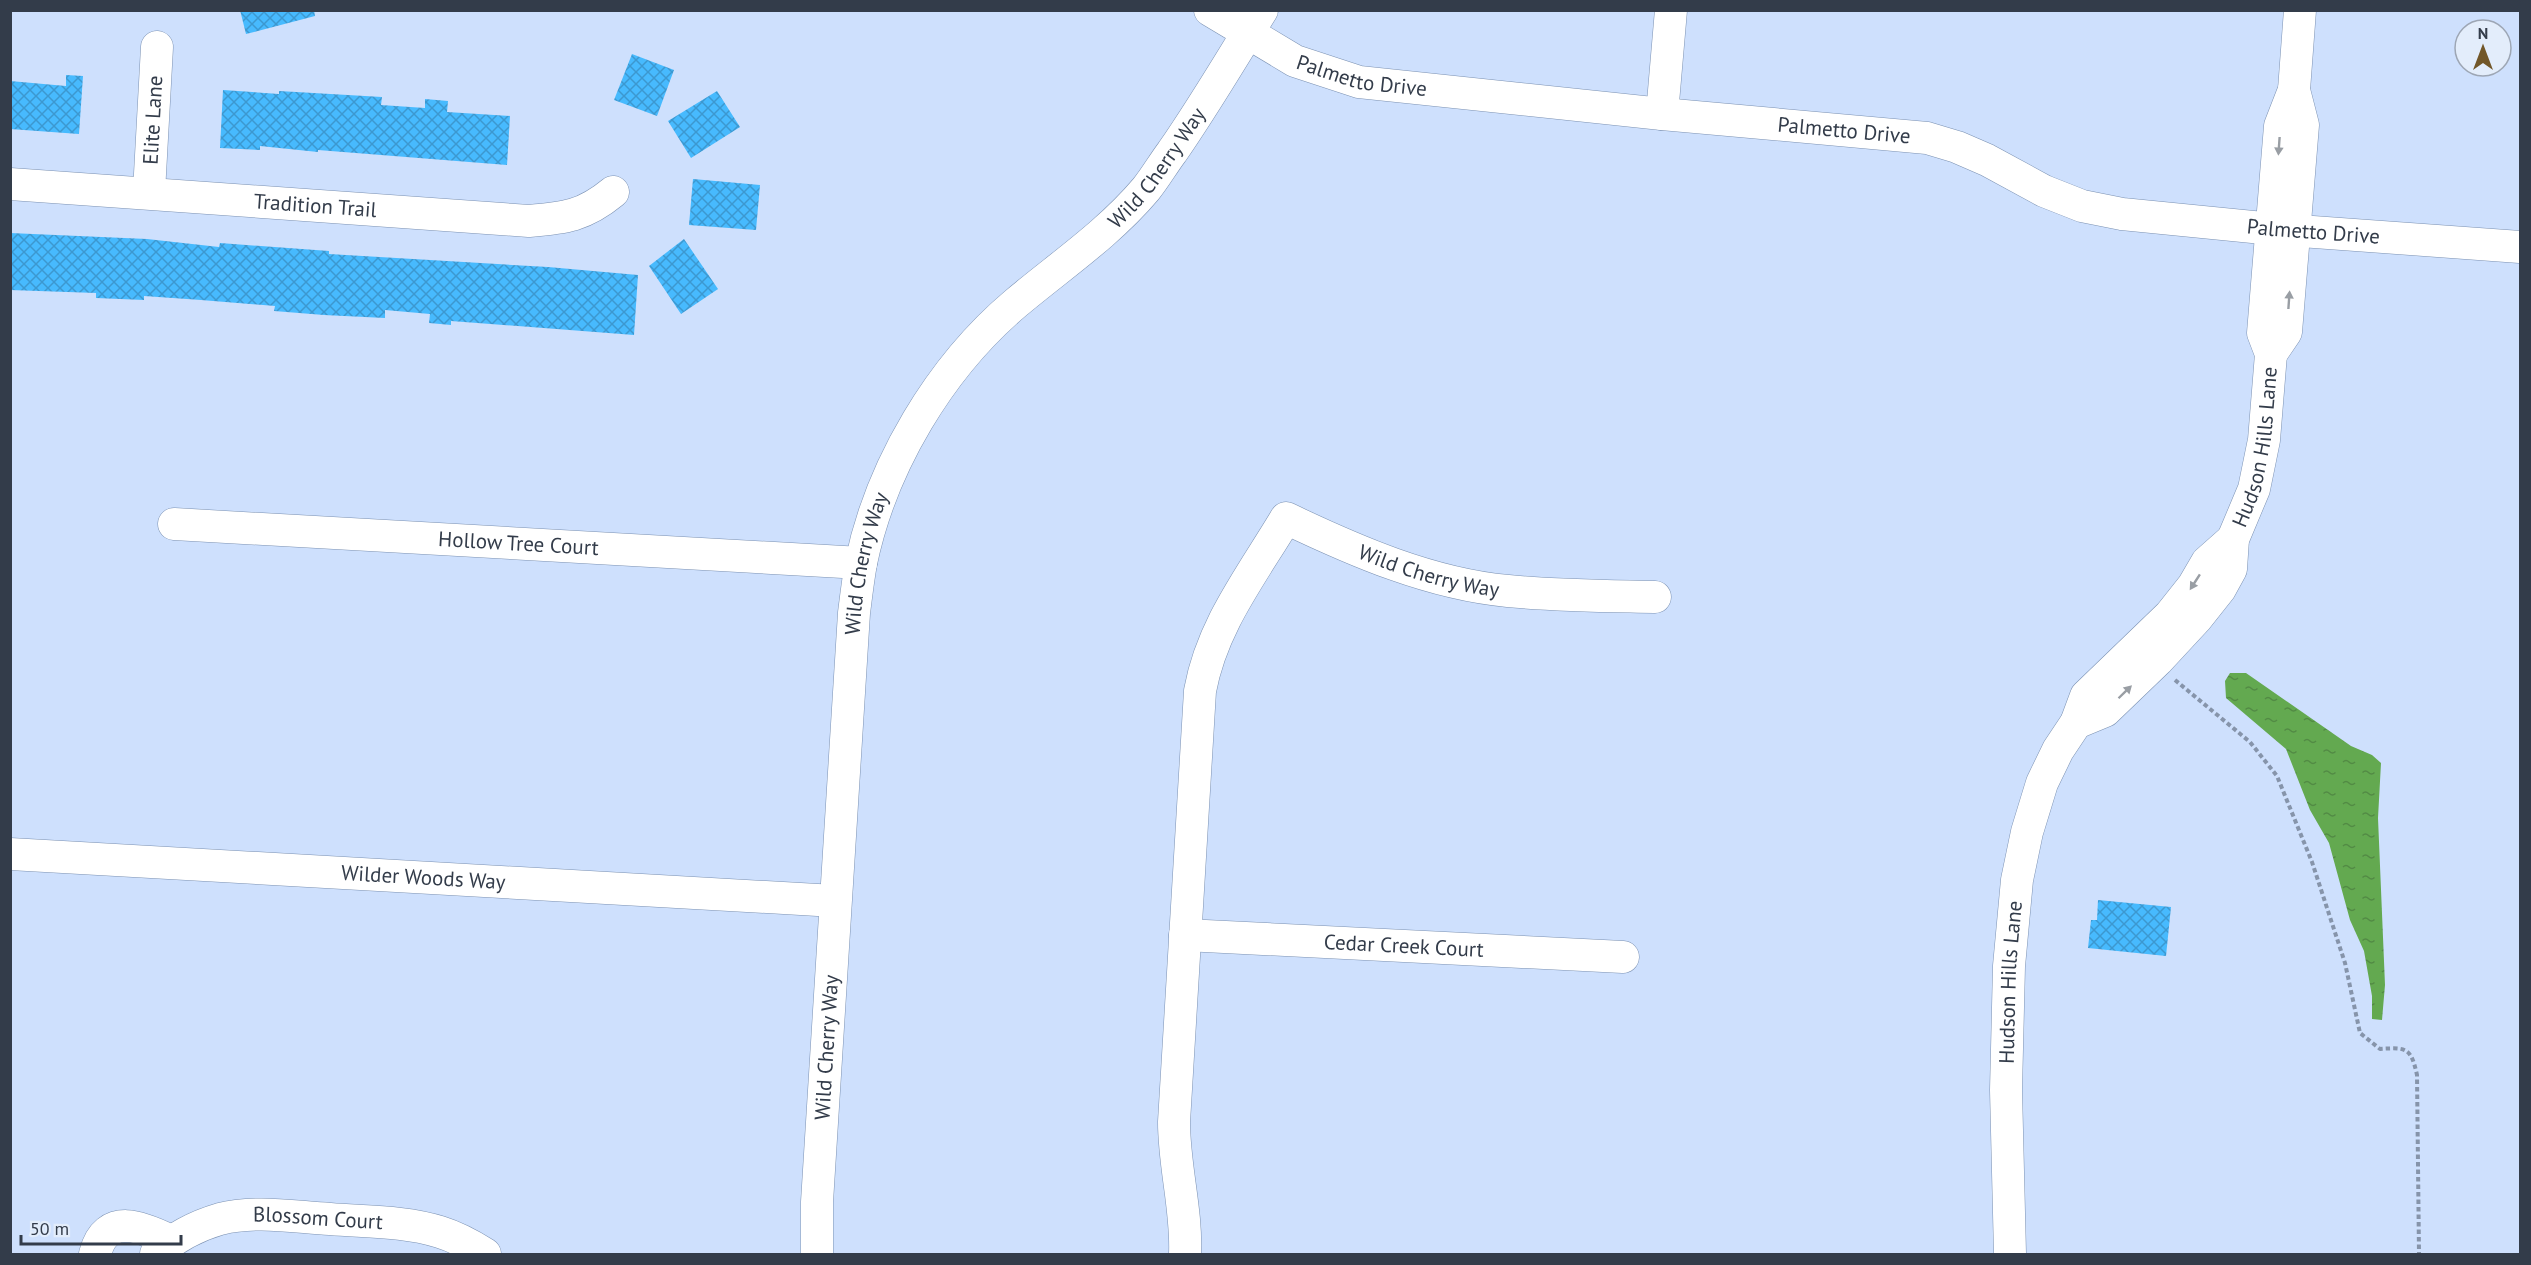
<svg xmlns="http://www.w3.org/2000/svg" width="2531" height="1265" viewBox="0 0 2531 1265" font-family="'PT Sans',sans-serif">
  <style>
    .water { fill: url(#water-ripples) }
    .building { fill: url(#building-cross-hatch) }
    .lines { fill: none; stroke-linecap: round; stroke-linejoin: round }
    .minor-casing { stroke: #7b91b2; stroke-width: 33 }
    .path { stroke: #8694aa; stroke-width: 4; stroke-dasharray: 4.5 3; stroke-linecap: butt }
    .minor { stroke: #fff; stroke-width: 32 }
    .oneway { fill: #999ea4 }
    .labels { text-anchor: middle; stroke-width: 5; stroke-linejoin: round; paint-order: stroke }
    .street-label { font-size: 21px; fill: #333c4a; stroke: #e3edfb }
  </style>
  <defs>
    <pattern id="water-ripples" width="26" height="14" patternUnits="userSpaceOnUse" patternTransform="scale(1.5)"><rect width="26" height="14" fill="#63a950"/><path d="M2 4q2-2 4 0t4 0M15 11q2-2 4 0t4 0" fill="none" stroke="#528b44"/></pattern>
    <pattern id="building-cross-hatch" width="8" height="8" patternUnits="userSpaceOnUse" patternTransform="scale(1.5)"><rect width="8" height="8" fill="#47bafe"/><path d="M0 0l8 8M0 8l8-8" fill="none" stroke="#3c98d0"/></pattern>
  </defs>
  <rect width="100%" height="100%" fill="#cee0fd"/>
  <path class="water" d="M2230,673H2246L2351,746L2372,755L2381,763L2378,818L2385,985L2382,1020L2372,1019V996L2364,951L2350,920L2329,843L2310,810L2286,749L2226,698L2225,681Z"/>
  <path class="building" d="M240,10H314L315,16L246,34Z
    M632,54L674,70L657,116L614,100Z
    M66,75L83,76L79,134L10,129V81L66,86Z
    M223,90L279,94V91L382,97L381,105L425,108V99L448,101L447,112L510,116L507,165L318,150V152L260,146V150L220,148Z
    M717,91L740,127L691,158L668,121Z
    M693,179L760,185L756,230L689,225Z
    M10,233L147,239L219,247L220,243L329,251V254L548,267L638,275L634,335L451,321V325L429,323L430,314L385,310V318L324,315L274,311L275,306L201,300L144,296V300L96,298V293L10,290Z
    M684,239L718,289L681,314L649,266Z
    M2098,900L2171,907L2166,956L2088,948L2091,920H2097Z"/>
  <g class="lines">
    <g class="minor-casing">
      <g id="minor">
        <path id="s1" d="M1210,10L1295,61L1359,82L1662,114L1927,138L1957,147L1987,160L2044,191L2082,206L2122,214L2273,229L2520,247"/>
        <path d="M1662,114L1671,10"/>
        <path id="s2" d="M10,184L529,221C565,218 584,216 613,192"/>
        <path id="s3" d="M149,192L157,47"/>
        <path d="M2271,354L2286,332L2303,125L2294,90"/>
        <path id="s4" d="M174,524L861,563"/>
        <path id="s5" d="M2076,723L2105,711L2158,660L2197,618L2220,589L2231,569L2233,539L2254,489L2264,440L2271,354L2263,333L2280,126L2294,90L2300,10"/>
        <path id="s6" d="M10,854L835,901"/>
        <path id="s7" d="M1185,935L1623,957"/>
        <path d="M95,1254C106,1211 143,1227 171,1241"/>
        <path id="s8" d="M156,1254C175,1237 196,1226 220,1219C255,1210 294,1217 330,1219C367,1222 405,1221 440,1232C456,1237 471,1245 485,1254"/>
        <path id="s9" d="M817,1254V1202L854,613C856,597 858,580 861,563C881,466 940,367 1016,303C1060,266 1108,234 1146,189C1155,178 1163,164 1172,152C1204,106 1232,58 1262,10"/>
        <path id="s10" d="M1185,1254C1187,1210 1174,1167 1174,1122L1200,691C1212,625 1252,575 1286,518C1355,551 1431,584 1508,591C1557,596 1606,596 1655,597"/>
        <path id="s11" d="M2010,1254L2006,1090L2009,966L2017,880L2027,832L2042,783L2058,750L2076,723L2086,696L2170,615L2193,586L2207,562L2233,539"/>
      </g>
    </g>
    <path class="path" d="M2175,680L2250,742L2277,776L2312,862L2345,963L2360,1033L2380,1049C2407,1047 2411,1048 2417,1075L2419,1254"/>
    <use href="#minor" class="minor"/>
  </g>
  <defs><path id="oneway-solid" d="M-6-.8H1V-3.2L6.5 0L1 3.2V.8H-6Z" transform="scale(1.5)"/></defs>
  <g class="oneway">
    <use href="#oneway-solid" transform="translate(2279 146) rotate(94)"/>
    <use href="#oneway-solid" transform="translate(2289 300) rotate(-86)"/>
    <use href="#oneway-solid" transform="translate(2195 582) rotate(123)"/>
    <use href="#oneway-solid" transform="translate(2125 692) rotate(-44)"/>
  </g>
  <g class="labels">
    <g class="street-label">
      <text dy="7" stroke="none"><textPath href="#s1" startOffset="168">Palmetto Drive</textPath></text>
      <text dy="7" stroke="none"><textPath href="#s3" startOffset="72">Elite Lane</textPath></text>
      <text dy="7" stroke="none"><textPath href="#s1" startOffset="654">Palmetto Drive</textPath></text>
      <text dy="7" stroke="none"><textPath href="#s9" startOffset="1197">Wild Cherry Way</textPath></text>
      <text dy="7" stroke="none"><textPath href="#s2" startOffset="306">Tradition Trail</textPath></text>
      <text dy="7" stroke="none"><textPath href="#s1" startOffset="1140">Palmetto Drive</textPath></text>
      <text dy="7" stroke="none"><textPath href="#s5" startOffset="348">Hudson Hills Lane</textPath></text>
      <text dy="7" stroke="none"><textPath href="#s4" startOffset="345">Hollow Tree Court</textPath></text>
      <text dy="7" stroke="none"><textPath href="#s9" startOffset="693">Wild Cherry Way</textPath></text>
      <text dy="7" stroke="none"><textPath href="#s10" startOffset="912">Wild Cherry Way</textPath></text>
      <text dy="7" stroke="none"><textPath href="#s6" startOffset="414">Wilder Woods Way</textPath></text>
      <text dy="7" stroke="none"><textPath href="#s7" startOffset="219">Cedar Creek Court</textPath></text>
      <text dy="7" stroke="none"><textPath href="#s11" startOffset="272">Hudson Hills Lane</textPath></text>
      <text dy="7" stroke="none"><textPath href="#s9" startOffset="207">Wild Cherry Way</textPath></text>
      <text dy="7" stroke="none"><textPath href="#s8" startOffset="172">Blossom Court</textPath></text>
    </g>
  </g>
  <rect width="2531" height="1265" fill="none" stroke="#333c4a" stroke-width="24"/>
  <g transform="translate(2483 48)"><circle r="28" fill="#e3edfb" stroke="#9da6b4" stroke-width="1.5"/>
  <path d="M0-4.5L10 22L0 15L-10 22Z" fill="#725729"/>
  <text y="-9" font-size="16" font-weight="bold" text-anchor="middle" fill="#333c4a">N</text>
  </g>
  <path d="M21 1235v9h160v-9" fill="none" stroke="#333c4a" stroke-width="3"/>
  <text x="30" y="1235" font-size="18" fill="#333c4a" stroke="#e3edfb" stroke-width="4.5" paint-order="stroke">50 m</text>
</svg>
